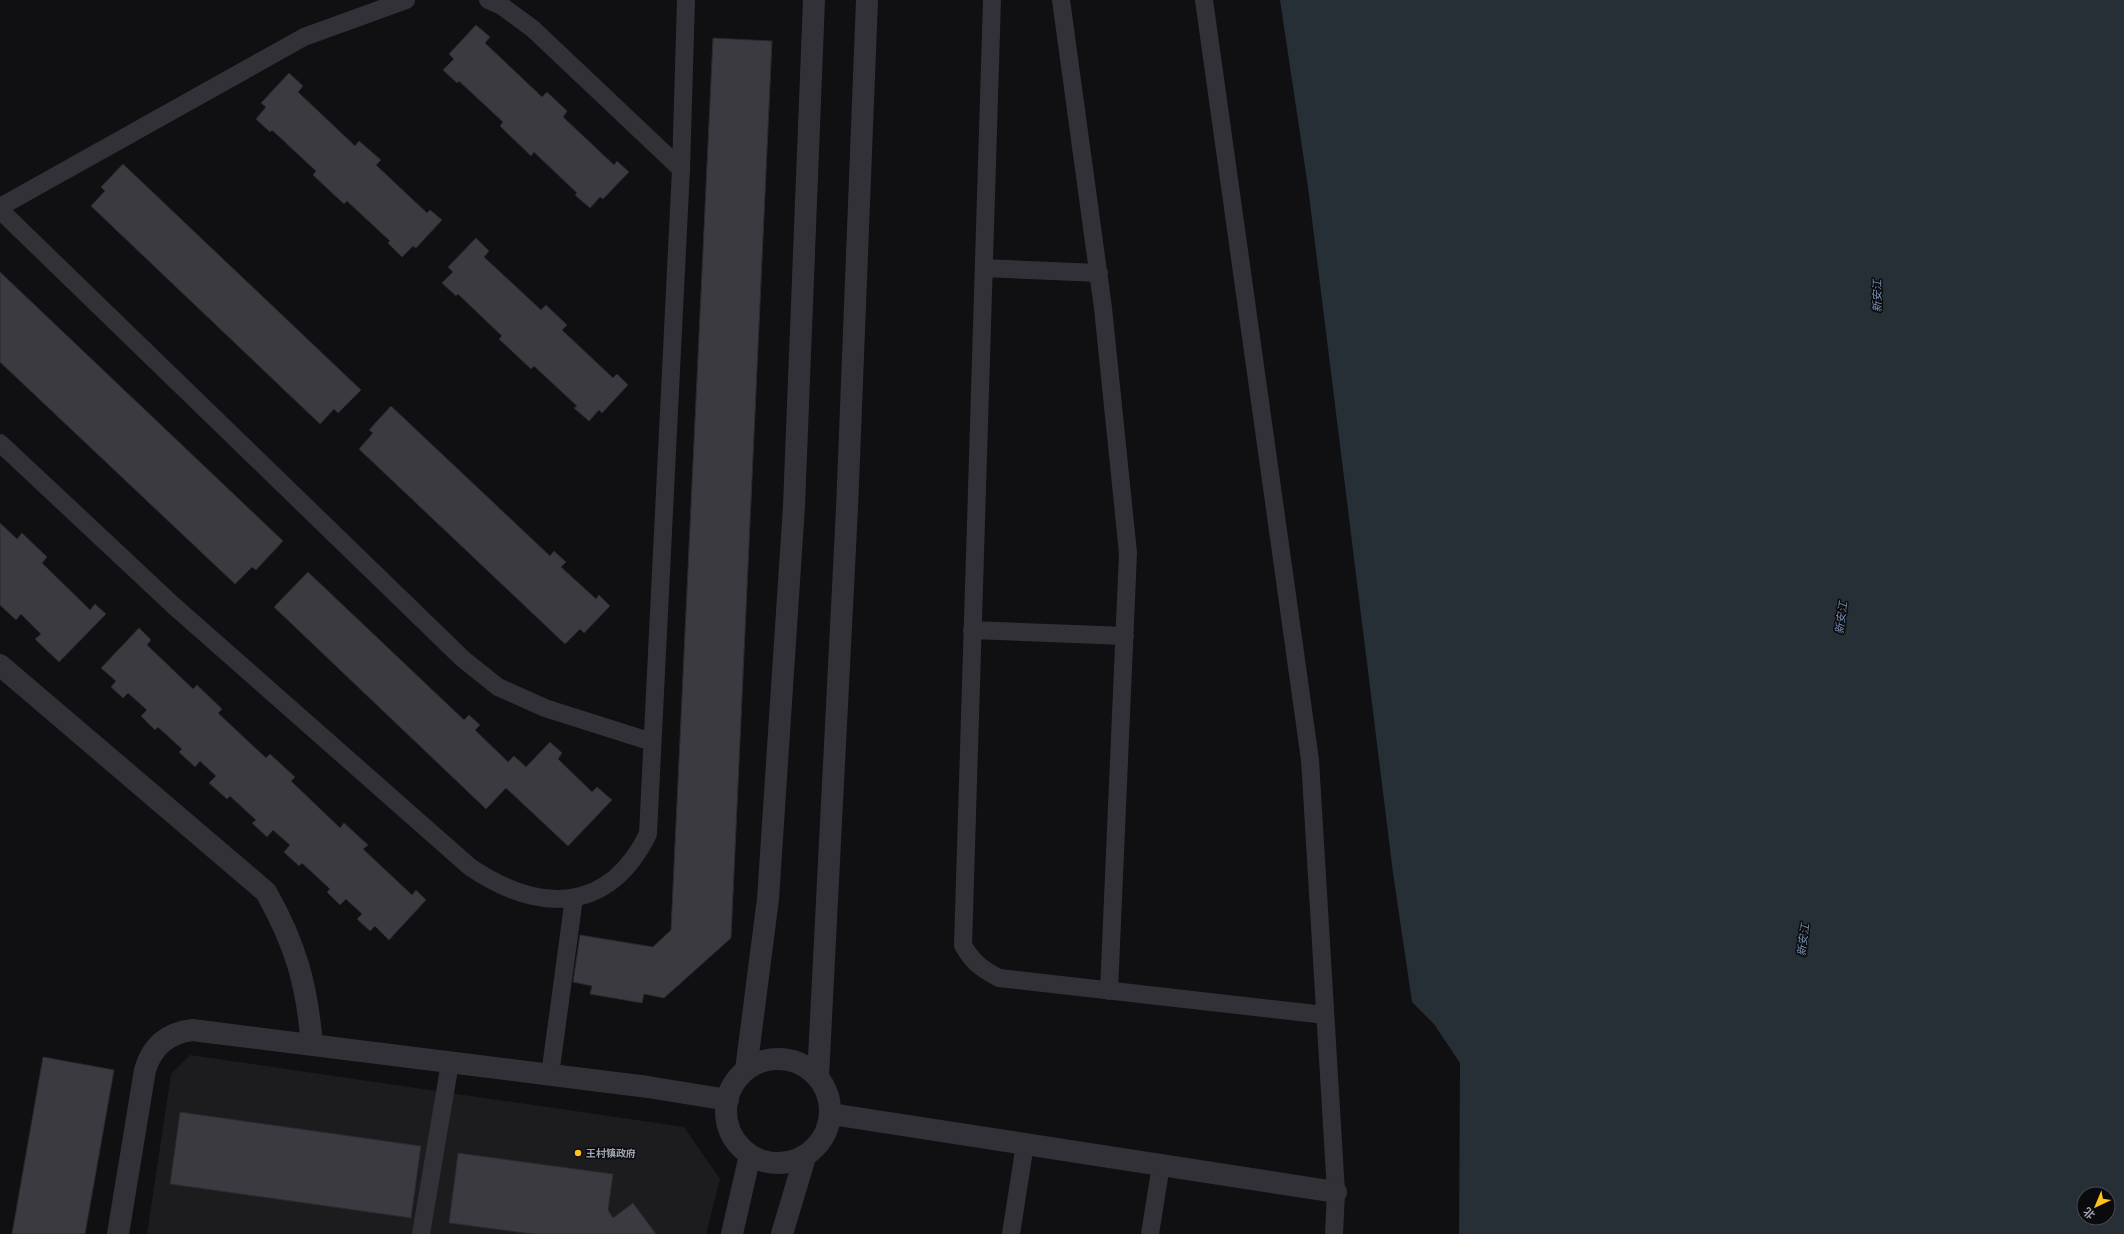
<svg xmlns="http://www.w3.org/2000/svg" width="2124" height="1234" viewBox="0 0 2124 1234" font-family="Manrope,'Noto Sans SC',sans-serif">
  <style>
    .built { fill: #1c1c1f }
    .water { fill: #262e36; fill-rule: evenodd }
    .building { fill: #3a3a40; stroke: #2a2a2e }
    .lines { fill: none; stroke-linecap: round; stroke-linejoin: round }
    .lane { stroke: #313137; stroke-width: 18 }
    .street { stroke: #313137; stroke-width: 22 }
    .poi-dot { fill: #fec21c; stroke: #0b0b0d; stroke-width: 1.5 }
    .labels { text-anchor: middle; stroke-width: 3; stroke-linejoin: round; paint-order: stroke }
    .poi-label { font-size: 10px; font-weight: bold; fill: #a0a5b4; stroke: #0b0b0d; text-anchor: start }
    .water-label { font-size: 11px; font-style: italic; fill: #7490b2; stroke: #0b0b0d }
  </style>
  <rect width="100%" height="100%" fill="#101012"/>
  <path class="built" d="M190,1055L684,1127L720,1179L706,1234H147L171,1074Z"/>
  <path class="water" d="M1280,0H2124V1234H1459L1460,1063L1434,1024L1412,1002L1393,873L1308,187ZM2084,1194H2108V1218H2084Z"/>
  <path class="building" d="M476,25L490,37L485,43L542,97L547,92L567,111L563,117L614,165L617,161L629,172L603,199L600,197L590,208L575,195L577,193L534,152L531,156L500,126L503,122L459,81L457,83L443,70L454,59L449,54Z
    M713,38L772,41L731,938L664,998L644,994L642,1003L590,994L592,986L573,982L580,935L653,947L671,930Z
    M289,73L303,86L298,92L355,146L359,141L381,160L376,165L427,213L430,210L442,220L416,248L413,246L402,257L388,243L390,241L347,201L344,204L313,175L316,171L272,130L270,132L256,119L266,107L261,103Z
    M123,164L361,390L338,413L334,409L320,424L91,206L105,191L101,187Z
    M476,238L489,251L484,257L541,310L546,305L567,325L562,330L613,378L617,374L628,385L602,413L599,410L589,421L574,408L577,406L534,366L531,369L499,339L502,336L458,294L456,296L442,283L453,272L448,267Z
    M0,272L283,541L256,570L252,567L235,584L0,362Z
    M391,406L550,556L554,551L566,562L561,567L596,599L599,595L610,606L584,633L580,629L565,644L359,449L373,433L369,430Z
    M0,523L17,539L22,533L47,557L42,563L90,610L95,604L106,614L59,662L35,639L41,634L21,614L16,620L0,605Z
    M308,572L464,720L469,715L480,725L475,730L508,762L514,756L526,767L550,742L562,753L558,759L592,792L597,787L612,800L568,846L506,788L486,809L274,607Z
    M139,628L151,640L147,645L193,689L197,685L222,709L218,713L266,758L270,754L295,777L291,781L340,828L344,823L368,845L363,849L412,895L416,890L426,900L389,940L375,926L370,931L357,919L362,914L346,899L340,905L327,892L330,889L302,863L299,866L284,852L290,845L273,830L267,837L252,823L256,820L230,796L227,799L209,783L216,776L200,761L195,767L179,752L182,749L158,727L155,730L141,716L147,710L128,693L123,698L111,687L116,681L101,668Z
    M43,1057L114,1070L85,1234H12Z
    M180,1112L421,1146L411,1218L170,1184Z
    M458,1153L613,1174L608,1210L613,1218L633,1203L656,1234H532L449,1223Z"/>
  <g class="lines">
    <path class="lane" d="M488,0L502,6L533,29L681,169
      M992,0L963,945C972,962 982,969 999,978L1325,1015
      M1061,0L1103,308L1128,553L1109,991
      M1204,0L1310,760L1336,1192L1334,1234
      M0,207L304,37L406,0
      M0,210L463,659L498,687L545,708L652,742
      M984,268L1099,273
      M0,443L174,606L470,867C538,913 608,915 648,834L681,169L686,0
      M972,630L1125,636
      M550,1075L574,898
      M421,1234L450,1063
      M1011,1234L1025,1144
      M1150,1234L1161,1165"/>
    <path class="street" d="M0,665L266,892C296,945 307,985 312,1045
      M726 1111a52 52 0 1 1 104 0a52 52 0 1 1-104 0Z
      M746,1070L768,899L794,506L814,0
      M818,1077L847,509L867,0
      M831,1114L1336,1192
      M118,1234L145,1070C152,1046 168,1033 192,1030L648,1087L728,1100
      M732,1234L750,1155
      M782,1234L805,1157"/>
  </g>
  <circle class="poi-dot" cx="578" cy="1153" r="4"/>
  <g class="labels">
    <g class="poi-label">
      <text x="586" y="1157">王村镇政府</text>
    </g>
    <g class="water-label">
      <text transform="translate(1877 296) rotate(-90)" y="4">新安江</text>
      <text transform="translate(1841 618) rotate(-83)" y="4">新安江</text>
      <text transform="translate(1803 940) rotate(-83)" y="4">新安江</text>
    </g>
  </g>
  <g transform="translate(2096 1206) rotate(224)"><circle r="19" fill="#0b0b0d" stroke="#474950"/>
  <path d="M0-3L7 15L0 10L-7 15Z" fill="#fec21c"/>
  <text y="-6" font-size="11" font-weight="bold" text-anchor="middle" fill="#a0a5b4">北</text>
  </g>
</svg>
